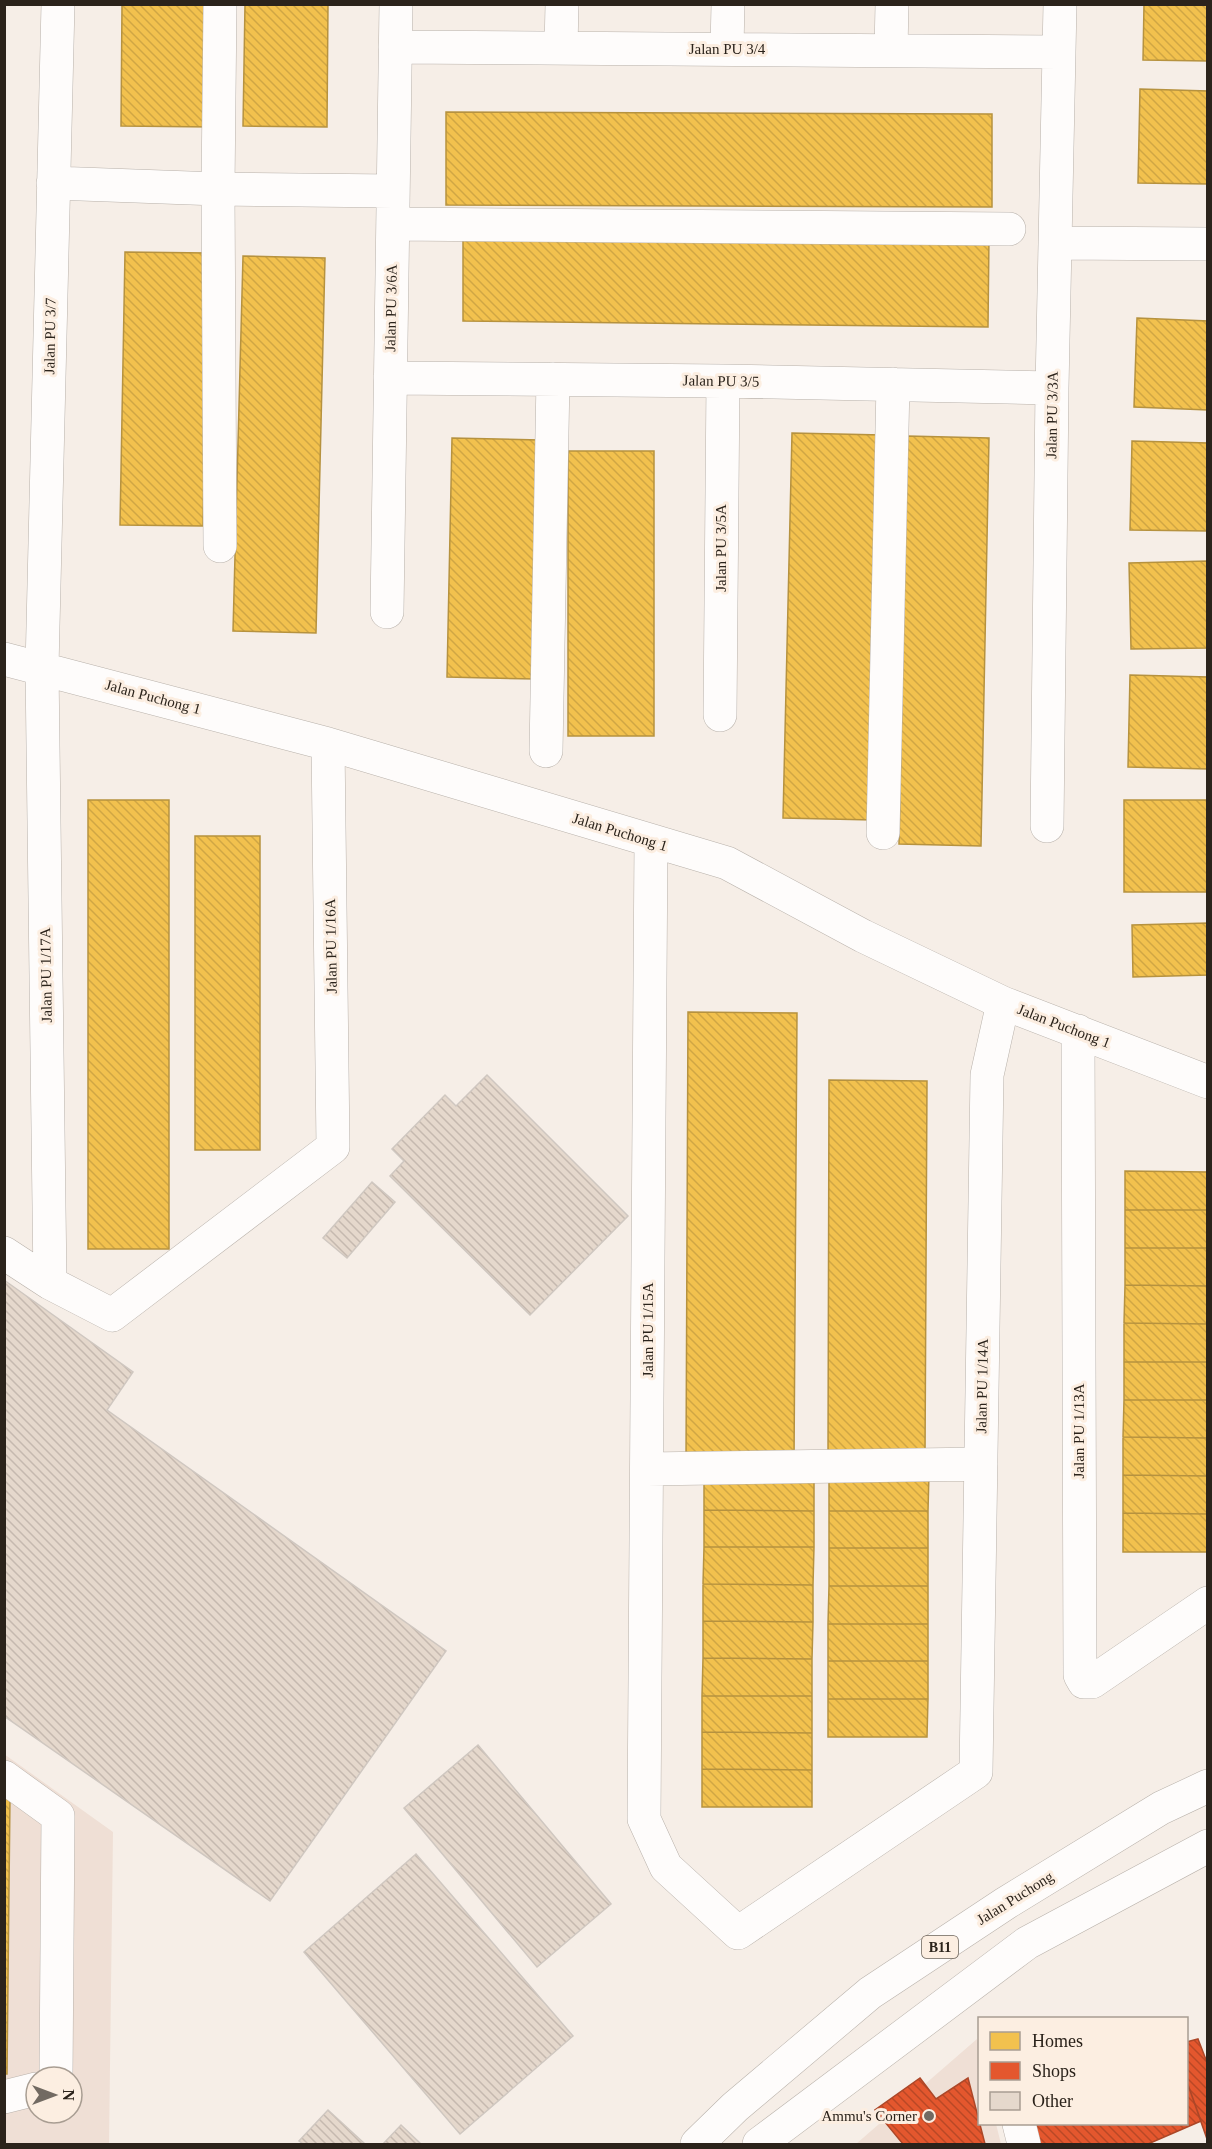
<svg xmlns="http://www.w3.org/2000/svg" width="1212" height="2149" viewBox="0 0 1212 2149" font-family="'Times New Roman',serif">
  <style>
    .commercial { fill: #efdfd5; fill-rule: evenodd }
    .homes { fill: url(#homes-back-hatch); stroke: #b6923f; stroke-width: 1.5 }
    .shops { fill: url(#shops-back-hatch); stroke: #ac4728; stroke-width: 1.5 }
    .building { fill: url(#building-back-hatch); stroke: #cfc7c0; stroke-width: 1.5 }
    .lines { fill: none; stroke-linecap: round; stroke-linejoin: round }
    .minor-casing { stroke: #b8b1aa; stroke-width: 34 }
    .major-casing { stroke: #b8b1aa; stroke-width: 34 }
    .minor { stroke: #fefcfb; stroke-width: 33 }
    .major { stroke: #fefcfb; stroke-width: 33 }
    .poi-dot { fill: #726a62; stroke: #fceee1; stroke-width: 2 }
    .labels { text-anchor: middle; stroke-width: 6; stroke-linejoin: round; paint-order: stroke }
    .shield { fill: #fceee1; stroke: #6a6056; stroke-width: 1.5 }
    .shield-label { font-size: 14px; font-weight: bold; fill: #2b231b }
    .street-label { font-size: 15px; fill: #2b231b; stroke: #fceee1 }
    .poi-label { font-size: 15px; fill: #2b231b; stroke: #fceee1; text-anchor: end }
  </style>
  <defs>
    <pattern id="homes-back-hatch" width="6" height="6" patternUnits="userSpaceOnUse" patternTransform="scale(1.5)"><rect width="6" height="6" fill="#f2c14e"/><path d="M-1 5l2 2M0 0l6 6M5-1l2 2" fill="none" stroke="#d0a644"/></pattern>
    <pattern id="shops-back-hatch" width="6" height="6" patternUnits="userSpaceOnUse" patternTransform="scale(1.5)"><rect width="6" height="6" fill="#e4572e"/><path d="M-1 5l2 2M0 0l6 6M5-1l2 2" fill="none" stroke="#b94826"/></pattern>
    <pattern id="building-back-hatch" width="6" height="6" patternUnits="userSpaceOnUse" patternTransform="scale(1.5)"><rect width="6" height="6" fill="#e5d8cc"/><path d="M-1 5l2 2M0 0l6 6M5-1l2 2" fill="none" stroke="#c5b9af"/></pattern>
  </defs>
  <rect width="100%" height="100%" fill="#f6eee7"/>
  <path class="commercial" d="M4,1754L113,1832L109,2144H5ZM36,2077H72V2113H36Z
    M977,2039L980,2050V2124H996L1001,2144H856Z"/>
  <path class="homes" d="M122,4H214L213,127L121,126Z
    M245,4H328L327,127L243,126Z
    M1144,4H1208V61L1143,60Z
    M1140,89L1208,91V184L1138,183Z
    M446,112L992,114V207L446,205Z
    M463,230L989,237L988,327L463,321Z
    M125,252L208,253L203,526L120,525Z
    M243,256L325,258L316,633L233,631Z
    M1137,318L1208,321V410L1134,407Z
    M792,433L882,435L873,820L783,818Z
    M907,436L989,438L981,846L899,844Z
    M452,438L540,440L535,679L447,677Z
    M1132,441L1208,443V531L1130,530Z
    M568,451H654V736H568Z
    M1208,561V648L1131,649L1129,563Z
    M1130,675L1208,677V769L1128,767Z
    M88,800H169V1249H88Z
    M1124,800H1208V892H1124Z
    M195,836H260V1150H195Z
    M1208,923V975L1133,977L1132,925Z
    M688,1012L797,1013L794,1462L686,1461Z
    M829,1080L927,1081L925,1457H828Z
    M1125,1171L1208,1172V1210H1125Z
    M1125,1210H1208V1248H1125Z
    M1125,1248H1208V1286L1125,1285Z
    M1125,1285L1208,1286V1324L1124,1323Z
    M1124,1323L1208,1324V1362H1124Z
    M1124,1362H1208V1400H1124Z
    M1124,1400H1208V1438L1123,1437Z
    M1123,1437L1208,1438V1476L1123,1475Z
    M704,1473H814V1511L704,1510Z
    M829,1473H929L928,1511H829Z
    M1123,1475L1208,1476V1514L1123,1513Z
    M704,1510L814,1511V1547H704Z
    M829,1511H928V1548H829Z
    M1123,1513L1208,1514V1552H1123Z
    M704,1547H814L813,1585L703,1584Z
    M829,1548H928V1586H829Z
    M703,1584L813,1585V1622L703,1621Z
    M829,1586H928V1624H828Z
    M703,1621L813,1622L812,1659L703,1658Z
    M828,1624H928V1661H828Z
    M703,1658L812,1659V1696H702Z
    M828,1661H928V1699H828Z
    M702,1696H812V1733L702,1732Z
    M828,1699H928L927,1737H828Z
    M702,1732L812,1733V1770L702,1769Z
    M702,1769L812,1770V1807H702Z
    M4,1793L10,1796L7,2074H4Z"/>
  <path class="shops" d="M1198,2039L1208,2065L1207,2139L1186,2079V2042Z
    M920,2078L936,2099L968,2078L985,2144H903L875,2110Z
    M1186,2079L1201,2121L1148,2144H1040L1035,2124H1186Z"/>
  <path class="building" d="M487,1075L628,1216L530,1315L390,1176L404,1161L392,1149L445,1095L456,1106Z
    M372,1182L395,1202L347,1258L323,1238Z
    M4,1280L133,1372L107,1410L446,1651L270,1901L4,1716Z
    M478,1745L611,1904L537,1967L404,1808Z
    M416,1854L573,2036L460,2134L304,1952Z
    M328,2110L365,2144H303L299,2141Z
    M401,2125L421,2144H383Z"/>
  <g class="lines">
    <g class="minor-casing">
      <path id="minor" d="M395,47L1059,52
        M561,48L562,4
        M727,48L728,4
        M891,50L892,4
        M53,183L218,189L393,191
        M393,224L1009,229
        M1055,243L1208,244
        M390,378L723,381L1052,388
        M220,546L218,189L220,4
        M387,612L396,4
        M4,659L328,744L727,863L863,936L1003,1003L1208,1082
        M720,715L723,381
        M546,751L553,379
        M1047,826L1052,388L1060,4
        M883,833L893,384
        M651,841L644,1819L666,1867L738,1933L976,1772L987,1075L1003,1003
        M1078,1031L1080,1675L1084,1682H1092L1208,1603
        M4,1253L50,1283L112,1315L333,1147L328,744
        M50,1283L42,668L58,4
        M647,1469L981,1464
        M4,1777L58,1816L56,2077
        M4,2097L36,2089
        M1019,2124L1024,2144"/>
    </g>
    <g class="major-casing">
      <path id="major" d="M697,2144L735,2107L870,1993L1006,1903L1161,1808L1208,1786
        M759,2144L1027,1943L1208,1846"/>
    </g>
    <use href="#minor" class="minor"/>
    <use href="#major" class="major"/>
  </g>
  <circle class="poi-dot" cx="929" cy="2116" r="6"/>
  <g class="labels">
    <rect class="shield" x="922" y="1936" width="36" height="22" rx="4.5"/>
    <g class="shield-label">
      <text x="940" y="1952">B11</text>
    </g>
    <g class="street-label">
      <text x="727" y="54">Jalan PU 3/4</text>
      <text transform="translate(391 308) rotate(-89)" y="5">Jalan PU 3/6A</text>
      <text transform="translate(50 336) rotate(-89)" y="5">Jalan PU 3/7</text>
      <text transform="translate(721 381) rotate(1)" y="5">Jalan PU 3/5</text>
      <text transform="translate(1052 415) rotate(-89)" y="5">Jalan PU 3/3A</text>
      <text transform="translate(721 548) rotate(-90)" y="5">Jalan PU 3/5A</text>
      <text transform="translate(153 697) rotate(15)" y="5">Jalan Puchong 1</text>
      <text transform="translate(620 832) rotate(17)" y="5">Jalan Puchong 1</text>
      <text transform="translate(331 946) rotate(-91)" y="5">Jalan PU 1/16A</text>
      <text transform="translate(46 975) rotate(-91)" y="5">Jalan PU 1/17A</text>
      <text transform="translate(1064 1026) rotate(21)" y="5">Jalan Puchong 1</text>
      <text transform="translate(648 1330) rotate(-90)" y="5">Jalan PU 1/15A</text>
      <text transform="translate(982 1386) rotate(-89)" y="5">Jalan PU 1/14A</text>
      <text transform="translate(1079 1431) rotate(-90)" y="5">Jalan PU 1/13A</text>
      <text transform="translate(1015 1898) rotate(-32)" y="5">Jalan Puchong</text>
    </g>
    <g class="poi-label">
      <text x="917" y="2121">Ammu's Corner</text>
    </g>
  </g>
  <rect width="1212" height="2149" fill="none" stroke="#2b231b" stroke-width="12"/>
  <rect x="978" y="2017" width="210" height="108" fill="#fceee1" stroke="#a89d92" stroke-width="1.5"/>
  <rect x="990" y="2032" width="30" height="18" fill="#f2c14e" stroke="#a89d92" stroke-width="1.5"/>
  <text x="1032" y="2047" font-size="18" fill="#2b231b">Homes</text>
  <rect x="990" y="2062" width="30" height="18" fill="#e4572e" stroke="#a89d92" stroke-width="1.5"/>
  <text x="1032" y="2077" font-size="18" fill="#2b231b">Shops</text>
  <rect x="990" y="2092" width="30" height="18" fill="#e5d8cc" stroke="#a89d92" stroke-width="1.5"/>
  <text x="1032" y="2107" font-size="18" fill="#2b231b">Other</text>
  <g transform="translate(54 2095) rotate(90)"><circle r="28" fill="#fceee1" stroke="#a89d92" stroke-width="1.5"/>
  <path d="M0-4.5L10 22L0 15L-10 22Z" fill="#726a62"/>
  <text y="-9" font-size="16" font-weight="bold" text-anchor="middle" fill="#2b231b">N</text>
  </g>
</svg>
